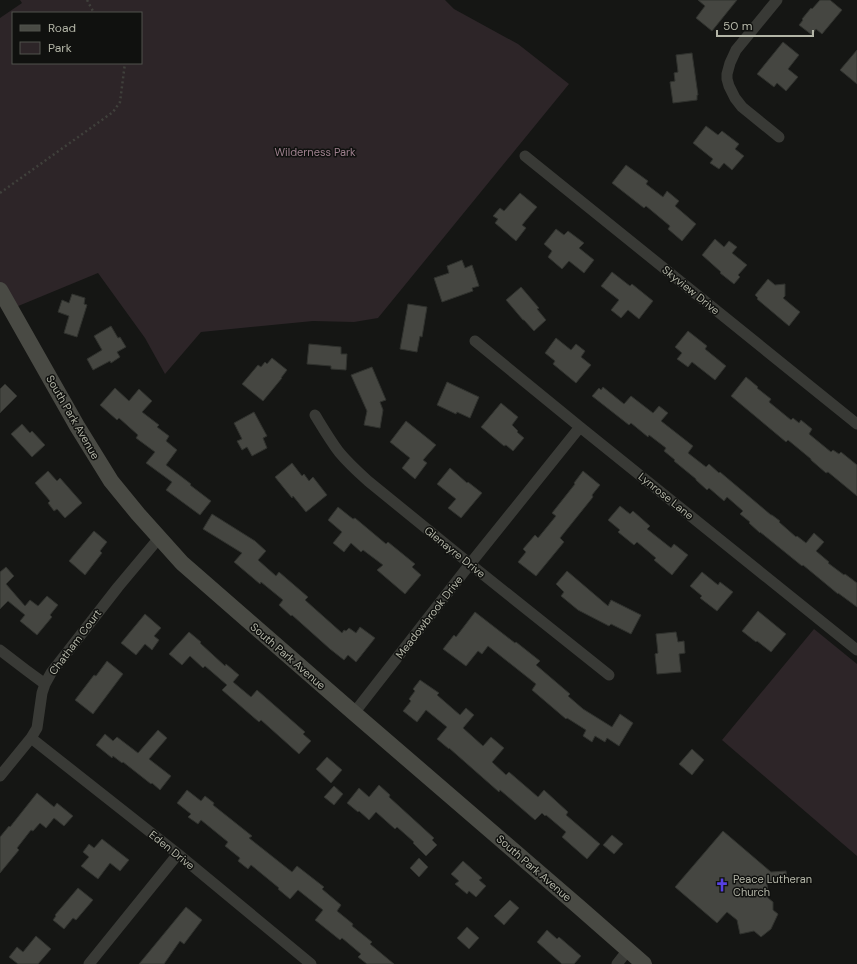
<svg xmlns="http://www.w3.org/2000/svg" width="857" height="964" viewBox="0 0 857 964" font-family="'DM Sans',sans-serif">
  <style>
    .green { fill: #2d2528; fill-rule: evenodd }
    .building { fill: #454641; stroke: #30322e }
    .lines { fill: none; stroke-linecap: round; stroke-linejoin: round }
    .path { stroke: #40413c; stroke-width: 2.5; stroke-dasharray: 2 3; stroke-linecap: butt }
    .minor { stroke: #393a36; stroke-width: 11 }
    .secondary { stroke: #494a44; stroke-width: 16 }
    .labels { text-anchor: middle; stroke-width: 3; stroke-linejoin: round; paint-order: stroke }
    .park-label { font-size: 11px; fill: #9e808e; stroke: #10110f }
    .street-label { font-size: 11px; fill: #b3b5a7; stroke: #10110f }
    .poi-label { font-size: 11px; fill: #b3b5a7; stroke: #10110f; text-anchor: start }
  </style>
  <rect width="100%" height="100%" fill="#151614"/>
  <path class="green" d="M20,0H445L454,9L518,44L569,84L378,318L354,322L313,321L201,332L165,374L145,338L98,273L11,309L0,290V18L22,3ZM13,13H141V63H13Z
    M814,629L857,664V856L722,740Z"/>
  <path class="building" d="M698,0H737L712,31L696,18L705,6Z
    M820,0H830L842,10L822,34L816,29L812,35L799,25L803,20L802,19L811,8L812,9Z
    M783,42L799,55L788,69L798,77L786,91L777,83L774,87L757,74Z
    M857,50V84L840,70Z
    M692,53L698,95H697V100L673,103L670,82L675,81L674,73L678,72L676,55Z
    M706,126L718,135L722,131L739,144L735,149L744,156L732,170L724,163L719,169L710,163L713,159L693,143Z
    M626,165L648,181L646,184L663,197L667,191L679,201L675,206L696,224L682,241L668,229L670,226L646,206L644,208L612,183Z
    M520,193L537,207L522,225L526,228L516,241L495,223L498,219L493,216L500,208L504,211Z
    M556,229L564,235L568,231L584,243L579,248L594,260L584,273L569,261L562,269L548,257L552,251L544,244Z
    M715,239L724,247L729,241L737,247L732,253L747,265L738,275L740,277L734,284L720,273L721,272L702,255Z
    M462,260L465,268L472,265L479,286L472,288L473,291L442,302L434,278L449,273L447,266Z
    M612,272L630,286L632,284L653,301L639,319L628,310L621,318L611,310L619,300L601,286Z
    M768,279L775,285L785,284V296L783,298L800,312L789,326L757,299L758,298L755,295Z
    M521,287L539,308L537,309L546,320L534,331L524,320H523L506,300Z
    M72,294L85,298L84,304L87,305L77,337L64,333L69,316L58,312L62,300L69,303Z
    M408,304L427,307L422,337L420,336L417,352L400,349Z
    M111,326L118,338L120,337L126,347L117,352L120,357L111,363L110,361L93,370L87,359L102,350L94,336Z
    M688,331L707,346L705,349L726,366L715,380L692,362L688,367L677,359L682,353L675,347Z
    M556,338L571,350L576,344L585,351L581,357L591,365L576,383L553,364L555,361L545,353Z
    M309,344L341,347V354H347L346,370L331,369V366L307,364Z
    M272,358L287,370L281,378H282L263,401L242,384L258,365L261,367L265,362L267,364Z
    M372,367L386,400L380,402L383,410L380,428L364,425L367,411L351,375Z
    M746,377L758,387L757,388L771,399L769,402L791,420L793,418L799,423L801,420L812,429L809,434L831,452L833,450L839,454L841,452L857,465V496L828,472L826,473L811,460V459L788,440L786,442L731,396Z
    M447,382L479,397L470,418L457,412L456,414L437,405Z
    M5,384L17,396L0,413V389Z
    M603,387L624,404L631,396L653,413L659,406L668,413L661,421L693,446L688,453L706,467L709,464L719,473L720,472L771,515H772L780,521L779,522L796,537L797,536L806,543L814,533L824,542L816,551L829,562L828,563L844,575L845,574L857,583V607L838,593V594L803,565L802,566L760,532V533L749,523L750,522L740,514L743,511L727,497L724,501L709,488L707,490L696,480V479L674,461L675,460L664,451L666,448L649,435L648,437L631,423L629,425L592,396L599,388L601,390Z
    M115,388L129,401L139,389L152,401L142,412L159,425L157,427L169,436L166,441L177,450L166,465L191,484L190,485L211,501L200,515L166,490L172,482L146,463L155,452L136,438L138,435L119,418L117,420L100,405Z
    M501,403L518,417L512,425L518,431L517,432L524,438L513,451L506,445L504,446L481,427Z
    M254,412L267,436L263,438L267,448L252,456L247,447L242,450L237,441L242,439L234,423Z
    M406,421L436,445L423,460L427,463L415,479L402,468L410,458L390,442Z
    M22,424L30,433L32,431L45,445L32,457L11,434Z
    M292,463L302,476L304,474L309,481L313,477L327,495L306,512L293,496L292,498L275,477Z
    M450,468L467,483L468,482L482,493L461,518L448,508L456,499L437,484Z
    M48,471L57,481L60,478L82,503L65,518L57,509L54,511L48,503L50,501L35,483Z
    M583,471L600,485L592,495L593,497L560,538L564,542L536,576L518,562L526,552L523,549L535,535L538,538L556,516L552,513L575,484L574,483Z
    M620,506L630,514L633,511L650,526L647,529L671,548L674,544L688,555L672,575L654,560L656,558L637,542L634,545L618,532L620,530L608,520Z
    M338,507L353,519L355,518L386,544L388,542L415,564L412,567L421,575L405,594L377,570L383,565L363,550L361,552L351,543L344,552L333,543L342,532L328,520Z
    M212,514L255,541L266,551L258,560L276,576L279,572L308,597L305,600L342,633L344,630L346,631L349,628L356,633L360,627L375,638L356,662L348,655L344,660L330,649L292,615L291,616L279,605L283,600L261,582L260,584L234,562L242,553L203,529Z
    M94,531L107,542L100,551L102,553L85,575L69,561Z
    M6,567L14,576L6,584L25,606L30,600L38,606L47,596L58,605L50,615L52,617L37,635L20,621L25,615L8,601L0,609V572Z
    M567,571L608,606L611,600L641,615L631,634L611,624L609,626L578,610L561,596L564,592L556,584Z
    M702,572L718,585L720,582L733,592L717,611L700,598L702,596L690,586Z
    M758,611L786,634L771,652L757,641L756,642L742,631Z
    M475,612L515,643L516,642L540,661L536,665L570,694L568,696L583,709L612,727L620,714L633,723L619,746L607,738L605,742L595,736L592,742L583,736L586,730L567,718L566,719L532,690L536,684L488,646L482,654L478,651L466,666L443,649L454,635L456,637Z
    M145,614L161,628L154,636L159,640L152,650L145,644L136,655L121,643Z
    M189,632L201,642L200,643L225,666L226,664L239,675L233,682L251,697L257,690L305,732L303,734L311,741L299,754L261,720L259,722L222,690L227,685L205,666L203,668L190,656L182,665L169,654Z
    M676,632L678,642L684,641L685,653L679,654L681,672L657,674L655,654L658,653L656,634Z
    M107,661L123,674L93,714L75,700L94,675L96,676Z
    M420,680L439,693L437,695L460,715L466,708L474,715L463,728L483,746L491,737L504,748L492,762L506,775L509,772L538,797L544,790L568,812L566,815L600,844L587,859L562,837L566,832L546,815L545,816L542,813L535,820L500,790L499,792L449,748V749L437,739L447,727L426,710L417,722L403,711L411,701L409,699L415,691L413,689Z
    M158,730L167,738L149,759L171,776L160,790L152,783L151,784L123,762L122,763L113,756L112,758L96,745L105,734L113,741L117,737L138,753Z
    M692,749L704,760L692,775L679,764Z
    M327,757L342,770L331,783L316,769Z
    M379,785L390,795L389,797L434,838L432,840L437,845L426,856L413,843L414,842L397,827L395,829L376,812L369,820L359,811L358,812L347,803L359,788L369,797Z
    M334,786L343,794L334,805L324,797Z
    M187,790L201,801L205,796L214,803L213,805L252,836L249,838L292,872L297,866L324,887L322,889L341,905L337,911L353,924L352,926L372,942L370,944L394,964H367L358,957L361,954L342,938L340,940L315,920L323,910L298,890L290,899L278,889L279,888L251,865L248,869L238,861L240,858L225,846L228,842L201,820L198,824L188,817L191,814L177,803Z
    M37,793L54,807L57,803L73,816L64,826L54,818L46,828L40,823L33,831L31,830L17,848L19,850L0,873V837L9,826L10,827Z
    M723,831L771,872L786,871L787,882L767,883L768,898L773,902V910L778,914L771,929L761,937L754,931L740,934L737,920L727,912L717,923L675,887Z
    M612,835L623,844L614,854L603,845Z
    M102,839L129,860L120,871L110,863L98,879L81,866L89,857L83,852L89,844L94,848Z
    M419,858L428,867L419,877L410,868Z
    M463,861L482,878L479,880L486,886L476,897L469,891L467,894L455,884L459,881L451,874Z
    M78,888L93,900L76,920L73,918L64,929L53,920L56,916L55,915Z
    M510,900L519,908L504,925L494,916Z
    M186,907L202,920L184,944L180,941L164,964H139Z
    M467,927L479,938L469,949L457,938Z
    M547,930L557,939L559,937L581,956L574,964H562L537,942Z
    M36,936L51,949L38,964H18L9,957L17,947L23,952Z"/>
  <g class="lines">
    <path class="path" d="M87,0L94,13
      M0,193L113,112L120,102L125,63"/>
    <path class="minor" d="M777,0L736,50L730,63L727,74V79L729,86L735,98L742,107L779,137
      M525,156L857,424
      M475,341L580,427L857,650
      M315,415C323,428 330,440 339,452C348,463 358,472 368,481L470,564L609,675
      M0,650L26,670L45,684
      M354,713L470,564L580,427
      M31,738L178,854L311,964
      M0,776L31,738L37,728L42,693L45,684L51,673L118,587L159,538
      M89,964L178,854
      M617,964L628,950"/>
    <path class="secondary" d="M0,290L77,426L111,481L138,514L182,563L354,713L579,907L644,964"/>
  </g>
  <defs>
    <g id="church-bare" transform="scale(1.08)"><path d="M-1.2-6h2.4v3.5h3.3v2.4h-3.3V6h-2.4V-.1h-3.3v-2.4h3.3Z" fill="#5640e2" stroke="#10110f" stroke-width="2.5" paint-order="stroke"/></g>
  </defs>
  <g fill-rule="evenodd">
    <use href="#church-bare" x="722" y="885"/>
  </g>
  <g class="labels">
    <g class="park-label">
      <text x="315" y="156">Wilderness Park</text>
    </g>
    <g class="street-label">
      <text transform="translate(691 290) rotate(39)" y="4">Skyview Drive</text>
      <text transform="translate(73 417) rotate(60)" y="4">South Park Avenue</text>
      <text transform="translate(666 496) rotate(39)" y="4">Lynrose Lane</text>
      <text transform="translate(455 552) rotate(39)" y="4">Glenayre Drive</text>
      <text transform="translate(429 617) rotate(-52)" y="4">Meadowbrook Drive</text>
      <text transform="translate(75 642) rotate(-53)" y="4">Chatham Court</text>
      <text transform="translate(288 656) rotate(41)" y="4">South Park Avenue</text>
      <text transform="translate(172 850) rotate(39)" y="4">Eden Drive</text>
      <text transform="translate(534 868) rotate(41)" y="4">South Park Avenue</text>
    </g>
    <g class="poi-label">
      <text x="733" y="883">Peace Lutheran<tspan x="733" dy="13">Church</tspan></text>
    </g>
  </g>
  <rect x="12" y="12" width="130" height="52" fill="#10110f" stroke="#51534c"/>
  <rect x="20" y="25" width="20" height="6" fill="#494a44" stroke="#51534c"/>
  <text x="48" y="32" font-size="12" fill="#b3b5a7">Road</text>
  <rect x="20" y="42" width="20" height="12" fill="#2d2528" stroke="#51534c"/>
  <text x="48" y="52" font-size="12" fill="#b3b5a7">Park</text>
  <path d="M717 30v6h96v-6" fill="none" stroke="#b3b5a7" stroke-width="2"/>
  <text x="723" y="30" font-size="12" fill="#b3b5a7" stroke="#10110f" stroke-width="3" paint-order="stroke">50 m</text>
</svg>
